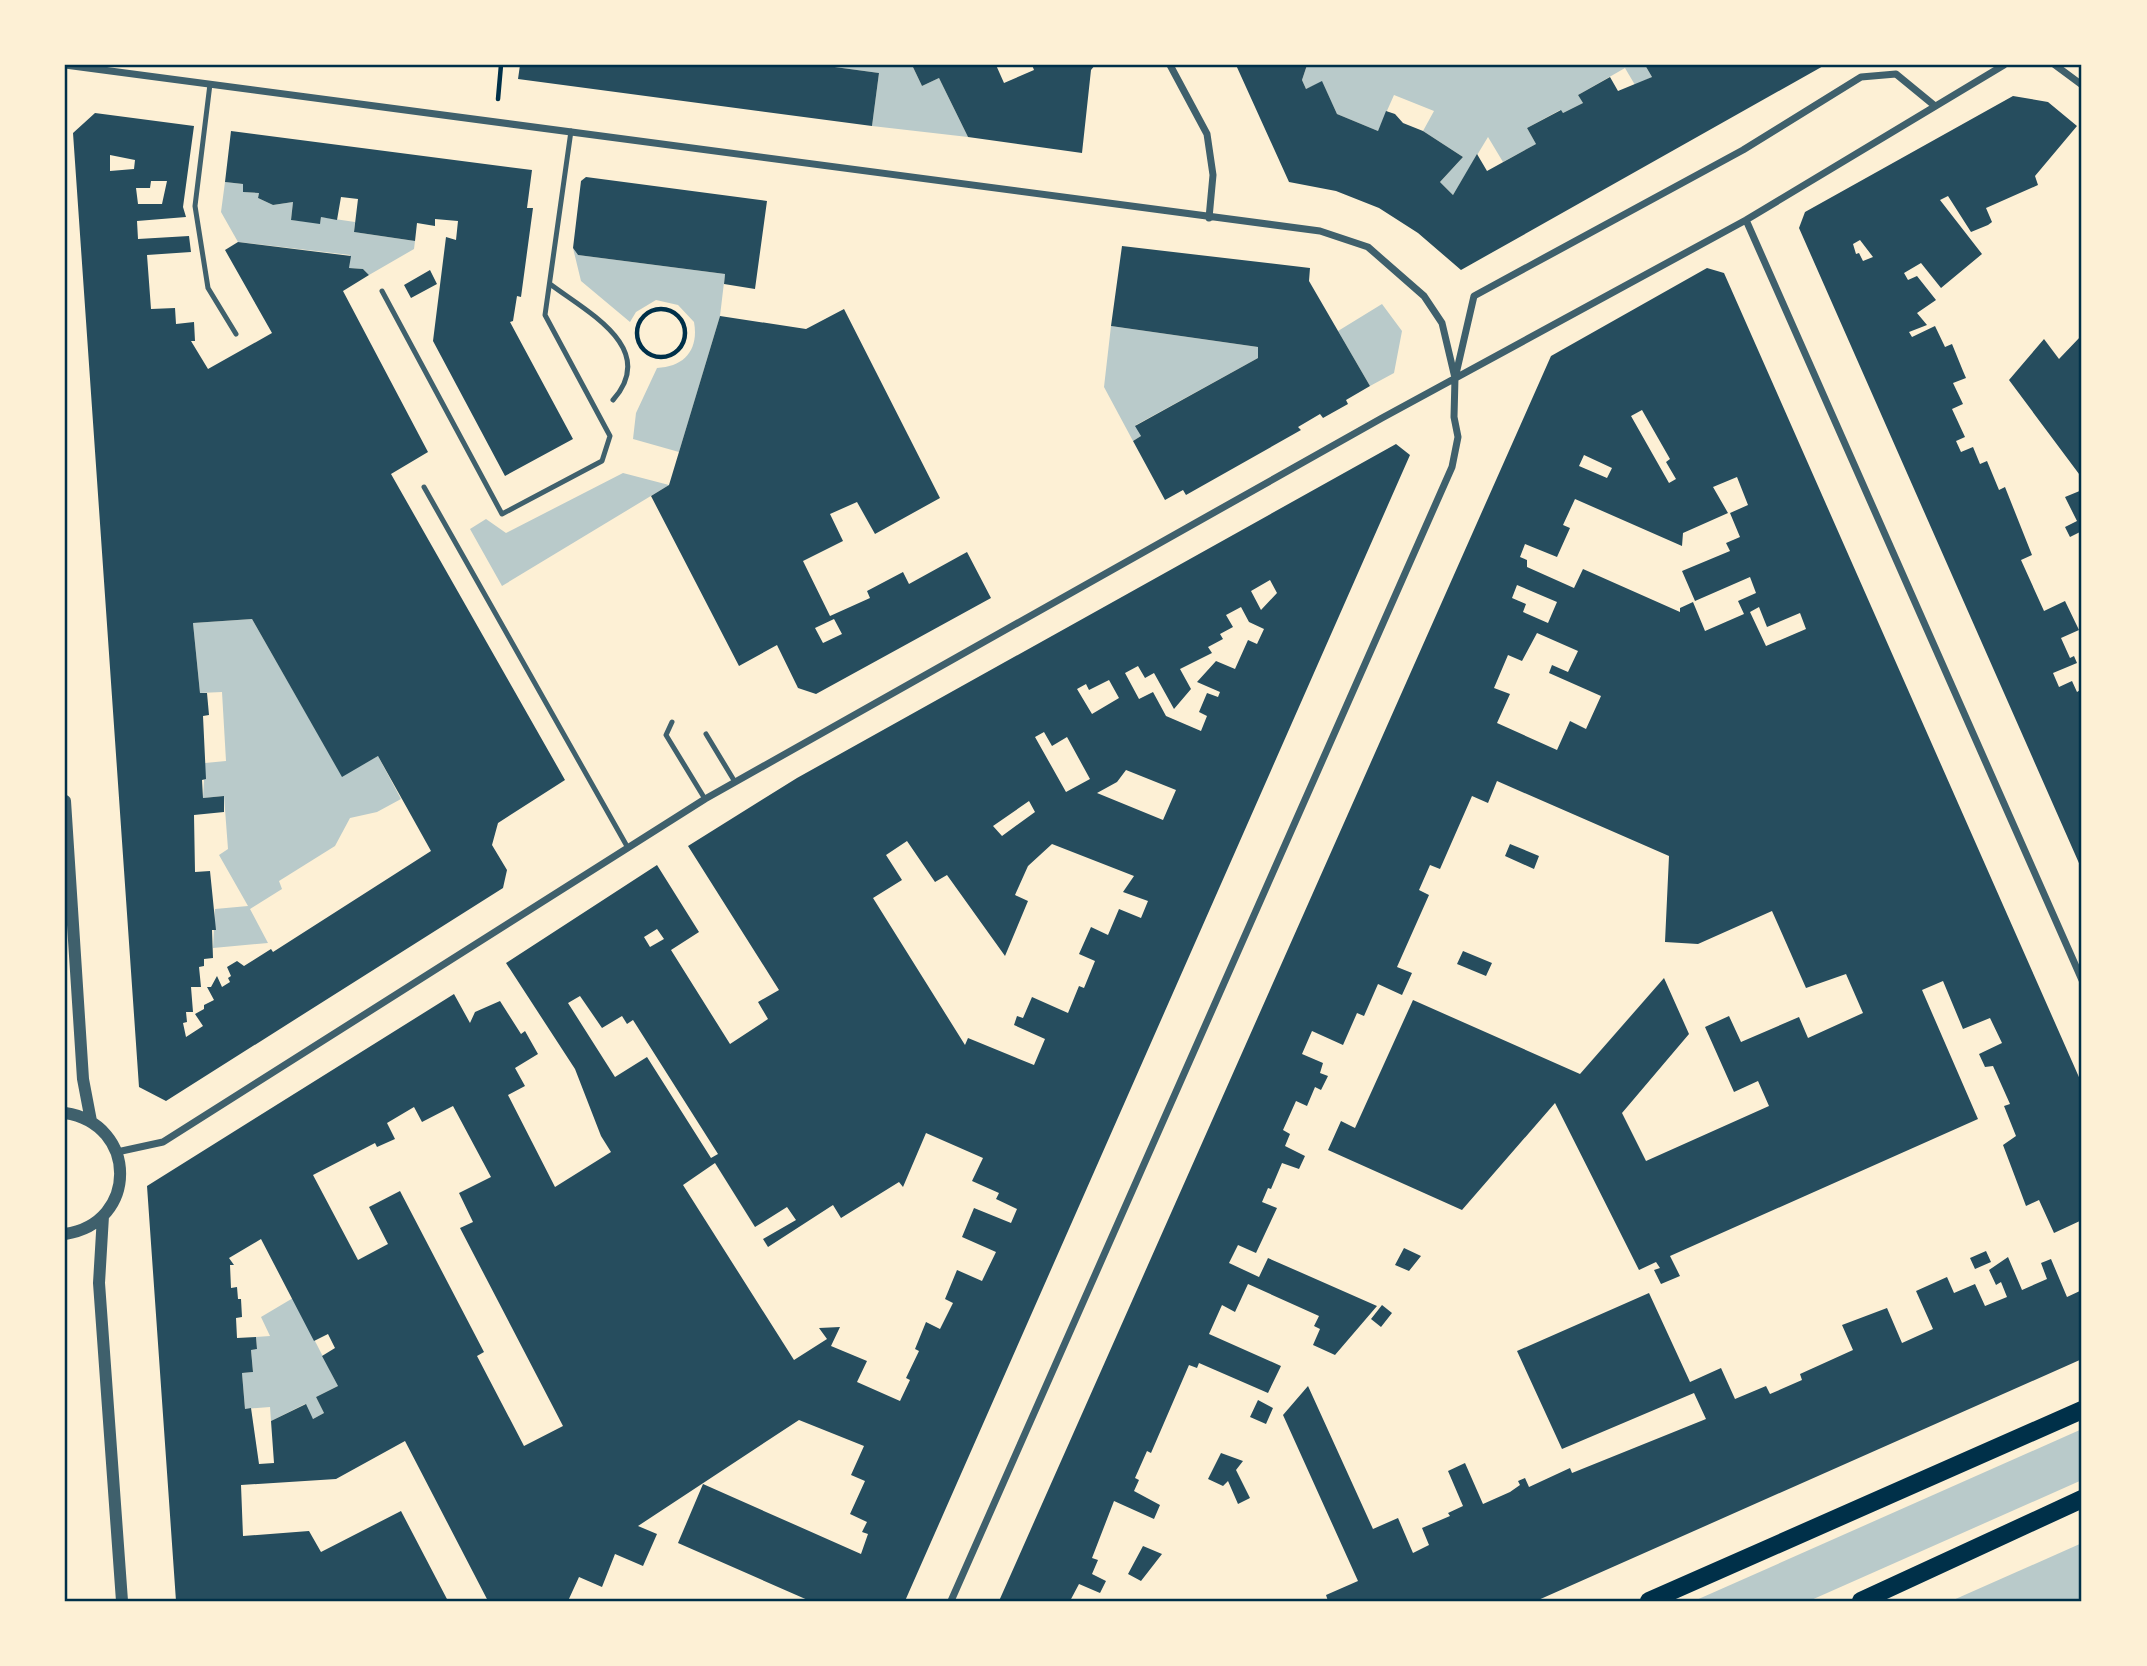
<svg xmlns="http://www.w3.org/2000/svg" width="2147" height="1666" viewBox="0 0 2147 1666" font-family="Merriweather,serif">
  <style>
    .green { fill: #b9caca }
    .building { fill: #264d5e; fill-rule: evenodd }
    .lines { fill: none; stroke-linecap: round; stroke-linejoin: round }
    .path { stroke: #003049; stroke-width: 4.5 }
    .service { stroke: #3f606c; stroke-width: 5 }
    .minor { stroke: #3f606c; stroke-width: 7 }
    .tertiary { stroke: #3f606c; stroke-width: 12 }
    .primary { stroke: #003049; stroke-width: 18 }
    .neatline { fill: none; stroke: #003049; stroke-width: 2.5 }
  </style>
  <rect width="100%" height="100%" fill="#fdf0d5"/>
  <path class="green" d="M820,65H912L922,86L939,78L968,137L872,126L879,73Z
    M1307,65H1645L1652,77L1635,85L1625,68L1578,95L1583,103L1563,113L1560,110L1527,128L1536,144L1503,162L1488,137L1453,195L1440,182L1463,157L1423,131L1434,111L1394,95L1378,131L1337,114L1322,82L1306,89L1302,80Z
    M225,182L243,184V192L259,193L258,198L273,205L293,202L291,220L320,223L321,217L355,222L354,232L415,241L414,249L369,275L363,269L349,268L350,255L238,242L221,212Z
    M573,248L578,255L725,274L720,316L679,452L633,439L636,413L657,368C685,367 699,349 694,322L678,305L656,300L636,312L630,322L581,281Z
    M1382,304L1402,331L1394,373L1370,386L1338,331Z
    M1111,326L1258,347V358L1136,425L1141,436L1133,441L1104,387Z
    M623,473L669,485L502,586L470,529L486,519L506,533Z
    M252,619L342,776L378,756L401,799L377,812L350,818L335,846L279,881L282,889L250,909L268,943L213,948L215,909L248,906L219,855L228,849L224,796L203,798L205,763L226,761L222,692L200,693L193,623Z
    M293,1298L338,1386L316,1397L324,1413L313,1419L305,1404L271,1421L270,1407L245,1409L242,1373L253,1372L251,1350L257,1349L256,1337L270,1336L261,1317Z
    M2082,1429V1480L1809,1601H1694Z
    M2082,1543V1601H1951Z"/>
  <path class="building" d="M520,65H820L879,73L872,126L518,79Z
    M912,65H996L1004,83L1034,70L1032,65H1095L1091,70L1082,153L968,137L939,78L922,86Z
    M1236,65H1307L1302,80L1306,89L1322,81L1337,114L1378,131L1386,111L1395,114L1403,123L1423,131L1463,157L1440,182L1453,195L1477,154L1487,171L1536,144L1527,128L1561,110L1563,113L1583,103L1578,95L1610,77L1618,91L1652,77L1645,65H1825L1461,270L1418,233L1379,208L1336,191L1289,182Z
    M2013,96L2048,102L2077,126L2035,176L2038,185L1986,208L1992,222L1988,225L1971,232L1948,196L1940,200L1982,254L1941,288L1921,263L1904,273L1908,280L1917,276L1936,300L1917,313L1927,325L1909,332L1912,337L1935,326L1945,347L1952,344L1963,371L1966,378L1953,383L1963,404L1952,409L1965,437L1956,441L1961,452L1973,447L1980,464L1987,461L1999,490L2005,487L2032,555L2021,560L2044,611L2065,601L2079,630L2061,638L2070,658L2074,656L2077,663L2053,673L2059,687L2072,681L2077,692L2082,689V870L1799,228L1805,212ZM1860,240L1873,257L1863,261L1859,253L1856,254L1853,244Z
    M95,113L194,126L183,207L186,217L137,221L138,239L189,236L191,252L147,255L151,309L175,308L176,324L194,322L195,341H191L208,369L272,333L225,250L238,242L351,256L349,268L363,269L369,275L343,291L428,452L391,474L565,780L498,823L492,845L507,870L503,888L166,1101L139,1087L73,133ZM110,155L135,160L134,169L110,171ZM151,181H167L162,204H138L136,188H150ZM252,619L342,777L378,756L431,851L273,952L271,949L244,966L237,961L227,967L231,976L228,978L230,982L222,987L217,976L211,987H207L214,1000L204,1005V1009L195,1014L203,1026L186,1037L183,1023L187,1022L186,1012H193L191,987H201L199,967L204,966V959L213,958L212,930H216L210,871L195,872L194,815L224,812V796L203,798L202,780L206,779L203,716L209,715L207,693H200L193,623Z
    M231,131L532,170L527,208H533L521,297L517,296L513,321L510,322L573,439L505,476L433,341L446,237L456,240L458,221L435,219V226L417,223L415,241L354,232L358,199L341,197L337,220L321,217L320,224L291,220L293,202L273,205L258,198L259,193L243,192V184L225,182Z
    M586,177L767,201L755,289L724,284L725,274L578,255L573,248L581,181Z
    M1122,246L1310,268L1309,281L1370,386L1346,400L1348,404L1323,418L1320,414L1298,427L1301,430L1186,495L1183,490L1165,500L1133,441L1141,436L1135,426L1258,358V347L1111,326Z
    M1707,268L1724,273L2082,1084V1220L2054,1233L2039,1200L2026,1206L2003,1145L2016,1136L2004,1106L2010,1104L1993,1066L1985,1067L1979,1054L2002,1043L1990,1018L1963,1029L1943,981L1922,990L1978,1119L1670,1256L1680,1276L1661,1284L1654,1270L1660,1268L1656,1262L1639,1270L1555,1103L1462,1210L1328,1150L1341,1121L1355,1128L1413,1000L1580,1074L1664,978L1689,1034L1622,1113L1646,1161L1769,1106L1758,1081L1734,1092L1705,1027L1729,1016L1741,1042L1799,1017L1808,1038L1863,1013L1846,974L1806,988L1772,911L1698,944L1665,942L1669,856L1497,781L1488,803L1472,796L1440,869L1430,865L1419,890L1429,895L1397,967L1412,973L1402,995L1378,984L1364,1016L1357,1013L1343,1045L1312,1031L1302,1054L1323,1063L1320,1073L1328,1076L1321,1090L1315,1087L1307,1106L1296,1101L1283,1130L1290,1134L1285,1146L1305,1156L1299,1169L1282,1163L1271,1189L1268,1188L1262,1202L1277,1208L1256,1253L1238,1245L1229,1263L1259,1277L1268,1258L1377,1306L1335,1355L1313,1345L1320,1329L1314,1326L1319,1316L1248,1284L1235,1312L1222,1305L1209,1334L1281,1366L1268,1393L1199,1363L1197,1368L1189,1365L1151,1453L1147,1451L1135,1478L1139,1480L1134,1491L1160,1505L1154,1519L1114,1501L1092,1558L1098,1560L1092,1574L1106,1581L1100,1593L1079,1584L1070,1601H999L1551,356ZM1642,410L1670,459L1666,462L1676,479L1669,483L1631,416ZM1584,455L1612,468L1607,478L1579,466ZM1737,477L1748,505L1730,513L1740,537L1726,543L1730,551L1682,571L1695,601L1750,577L1756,593L1738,601L1744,614L1705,631L1693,602L1680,608V612L1583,569L1574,588L1527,567V560L1520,557L1525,544L1557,557L1570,528L1563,525L1575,499L1682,546L1683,533L1728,513L1713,487ZM1517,585L1557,602L1548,623L1523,612L1526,604L1512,598ZM1759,607L1767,627L1800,613L1806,629L1766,646L1750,612ZM1537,633L1578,651L1568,672L1552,665L1549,673L1601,696L1586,729L1570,721L1557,750L1497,723L1510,694L1494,688L1508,655L1522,661Z
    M430,270L437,284L411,298L404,285Z
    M844,309L940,498L875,534L857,502L830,514L843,541L803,561L830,616L870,598L867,591L903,572L909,584L967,552L991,598L816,694L798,688L777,645L739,666L651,496L669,485L720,316L806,329ZM834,619L842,634L823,643L815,628Z
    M2081,336L2082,338V478L2009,380L2044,339L2059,359Z
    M1396,444L1410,455L905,1601H810L678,1543L703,1484L861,1554L868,1534L862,1532L867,1522L850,1514L865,1481L851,1475L864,1446L799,1420L638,1526L657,1534L643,1566L615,1554L602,1587L579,1577L568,1601H488L405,1441L336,1479L241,1485L243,1536L309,1531L321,1552L401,1511L448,1601H176L147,1186L454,994L470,1023L475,1012L500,1001L521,1034L525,1031L538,1054L515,1068L525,1086L508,1095L555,1187L611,1152L601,1136L575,1069L506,963L657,865L699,932L671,950L730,1044L768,1019L758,1002L779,990L688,846L797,778ZM1270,580L1277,593L1261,610L1251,591ZM1241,607L1249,622L1264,629L1257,644L1248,640L1235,669L1216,661L1197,682L1220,692L1218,697L1207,693L1199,712L1207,716L1201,731L1166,716L1153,692L1139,699L1125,673L1138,666L1145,678L1154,673L1174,709L1191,689L1180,669L1212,653L1208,647L1223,639L1220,634L1233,627L1226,615ZM1109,680L1119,698L1092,714L1077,689L1086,684L1089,690ZM1044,732L1052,746L1067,737L1090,779L1066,792L1035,737ZM1126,770L1176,790L1163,820L1097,793L1117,782ZM1029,801L1035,812L1002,836L993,826ZM907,841L935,882L947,875L1005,956L1028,901L1015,895L1028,866L1052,844L1134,876L1123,892L1148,901L1141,918L1119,909L1108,935L1091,927L1079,954L1095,961L1084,988L1079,986L1068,1013L1032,997L1023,1018L1017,1016L1014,1025L1045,1039L1034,1065L968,1038L965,1045L873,898L902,880L886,855ZM657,929L664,939L650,947L644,937ZM580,996L602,1028L622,1016L627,1024L633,1020L718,1154L711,1158L647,1057L615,1077L568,1003ZM453,1106L491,1177L459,1193L473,1222L460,1228L563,1426L524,1446L477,1356L484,1352L400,1191L369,1207L388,1244L358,1260L313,1175L375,1143L377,1147L395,1139L387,1123L414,1107L422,1122ZM926,1133L983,1158L972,1181L999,1193L996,1199L1017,1209L1011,1223L974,1208L962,1237L996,1252L982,1281L957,1270L945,1299L953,1303L940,1329L926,1322L915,1349L919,1351L906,1378L910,1380L900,1401L857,1382L867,1361L831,1346L840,1327L819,1328L827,1339L794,1360L683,1185L715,1163L755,1227L787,1207L796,1220L763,1239L768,1247L833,1205L841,1218L899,1182L903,1187ZM261,1239L314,1341L328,1334L335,1348L322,1356L338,1386L316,1397L324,1413L313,1419L306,1404L271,1421L274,1463L259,1464L251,1408L245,1409L242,1373L253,1372L251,1350L257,1349L256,1337L237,1338L236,1318L242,1317L241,1299H238L237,1287L231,1288L230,1265H234L229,1258Z
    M2082,490V531L2070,537L2065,527L2077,521L2065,497Z
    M1510,844L1539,856L1534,869L1505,856Z
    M1463,951L1492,963L1486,976L1457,964Z
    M1404,1248L1421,1256L1409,1271L1395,1265Z
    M1986,1251L1991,1262L1975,1269L1970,1258Z
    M2008,1257L2022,1290L2047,1279L2041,1263L2051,1259L2067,1297L2082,1290V1359L1536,1601H1328L1326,1595L1358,1581L1283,1415L1308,1386L1373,1529L1398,1518L1413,1553L1429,1545L1422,1528L1450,1516L1448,1513L1463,1506L1448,1471L1465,1463L1483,1504L1510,1492L1520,1485L1518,1481L1525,1478L1529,1487L1570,1468L1572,1473L1706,1419L1694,1393L1562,1449L1517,1351L1649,1293L1690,1382L1721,1368L1735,1399L1766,1386L1770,1394L1802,1380L1800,1374L1853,1350L1842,1325L1887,1308L1902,1343L1933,1329L1916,1291L1947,1277L1954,1293L1975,1284L1985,1306L2007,1297L2001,1282L1996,1285L1989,1270Z
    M1382,1305L1392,1313L1381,1327L1371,1319Z
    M1258,1400L1273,1408L1266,1424L1250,1417Z
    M1221,1453L1243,1461L1236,1470L1250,1498L1238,1504L1228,1481L1223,1486L1208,1479Z
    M1143,1546L1162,1554L1141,1581L1128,1574Z"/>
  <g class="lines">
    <path class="path" d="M498,99L501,65
      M637 333a24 24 0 1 1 48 0a24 24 0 1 1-48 0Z"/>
    <path class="service" d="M210,84L195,206L208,288L236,334
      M550,284C587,312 659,348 613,400
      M382,291L502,514L602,461L610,436L545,315L571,131
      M424,487L628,848
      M672,722L666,735L705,799
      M706,734L735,782"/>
    <path class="minor" d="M65,65L1320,231L1368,247L1424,296L1442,323L1455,378L1454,417L1458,437L1452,467L951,1601
      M1170,65L1207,134L1213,175L1209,218
      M2055,65L2082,85
      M1746,220L2082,980
      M1456,374L1474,296L1743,150L1861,77L1896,74L1935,106
      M117,1152L163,1142L705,799L1382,418L1746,220L2004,65"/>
    <path class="tertiary" d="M65,801L83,1079L91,1121
      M65,1113C138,1124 139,1223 65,1234
      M103,1216L99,1283L122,1601"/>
    <path class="primary" d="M1649,1601L2082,1410
      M1861,1601L2082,1499"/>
  </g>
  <rect width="2147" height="1666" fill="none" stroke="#fdf0d5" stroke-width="133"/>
  <rect x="66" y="66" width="2014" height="1534" class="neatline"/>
</svg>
